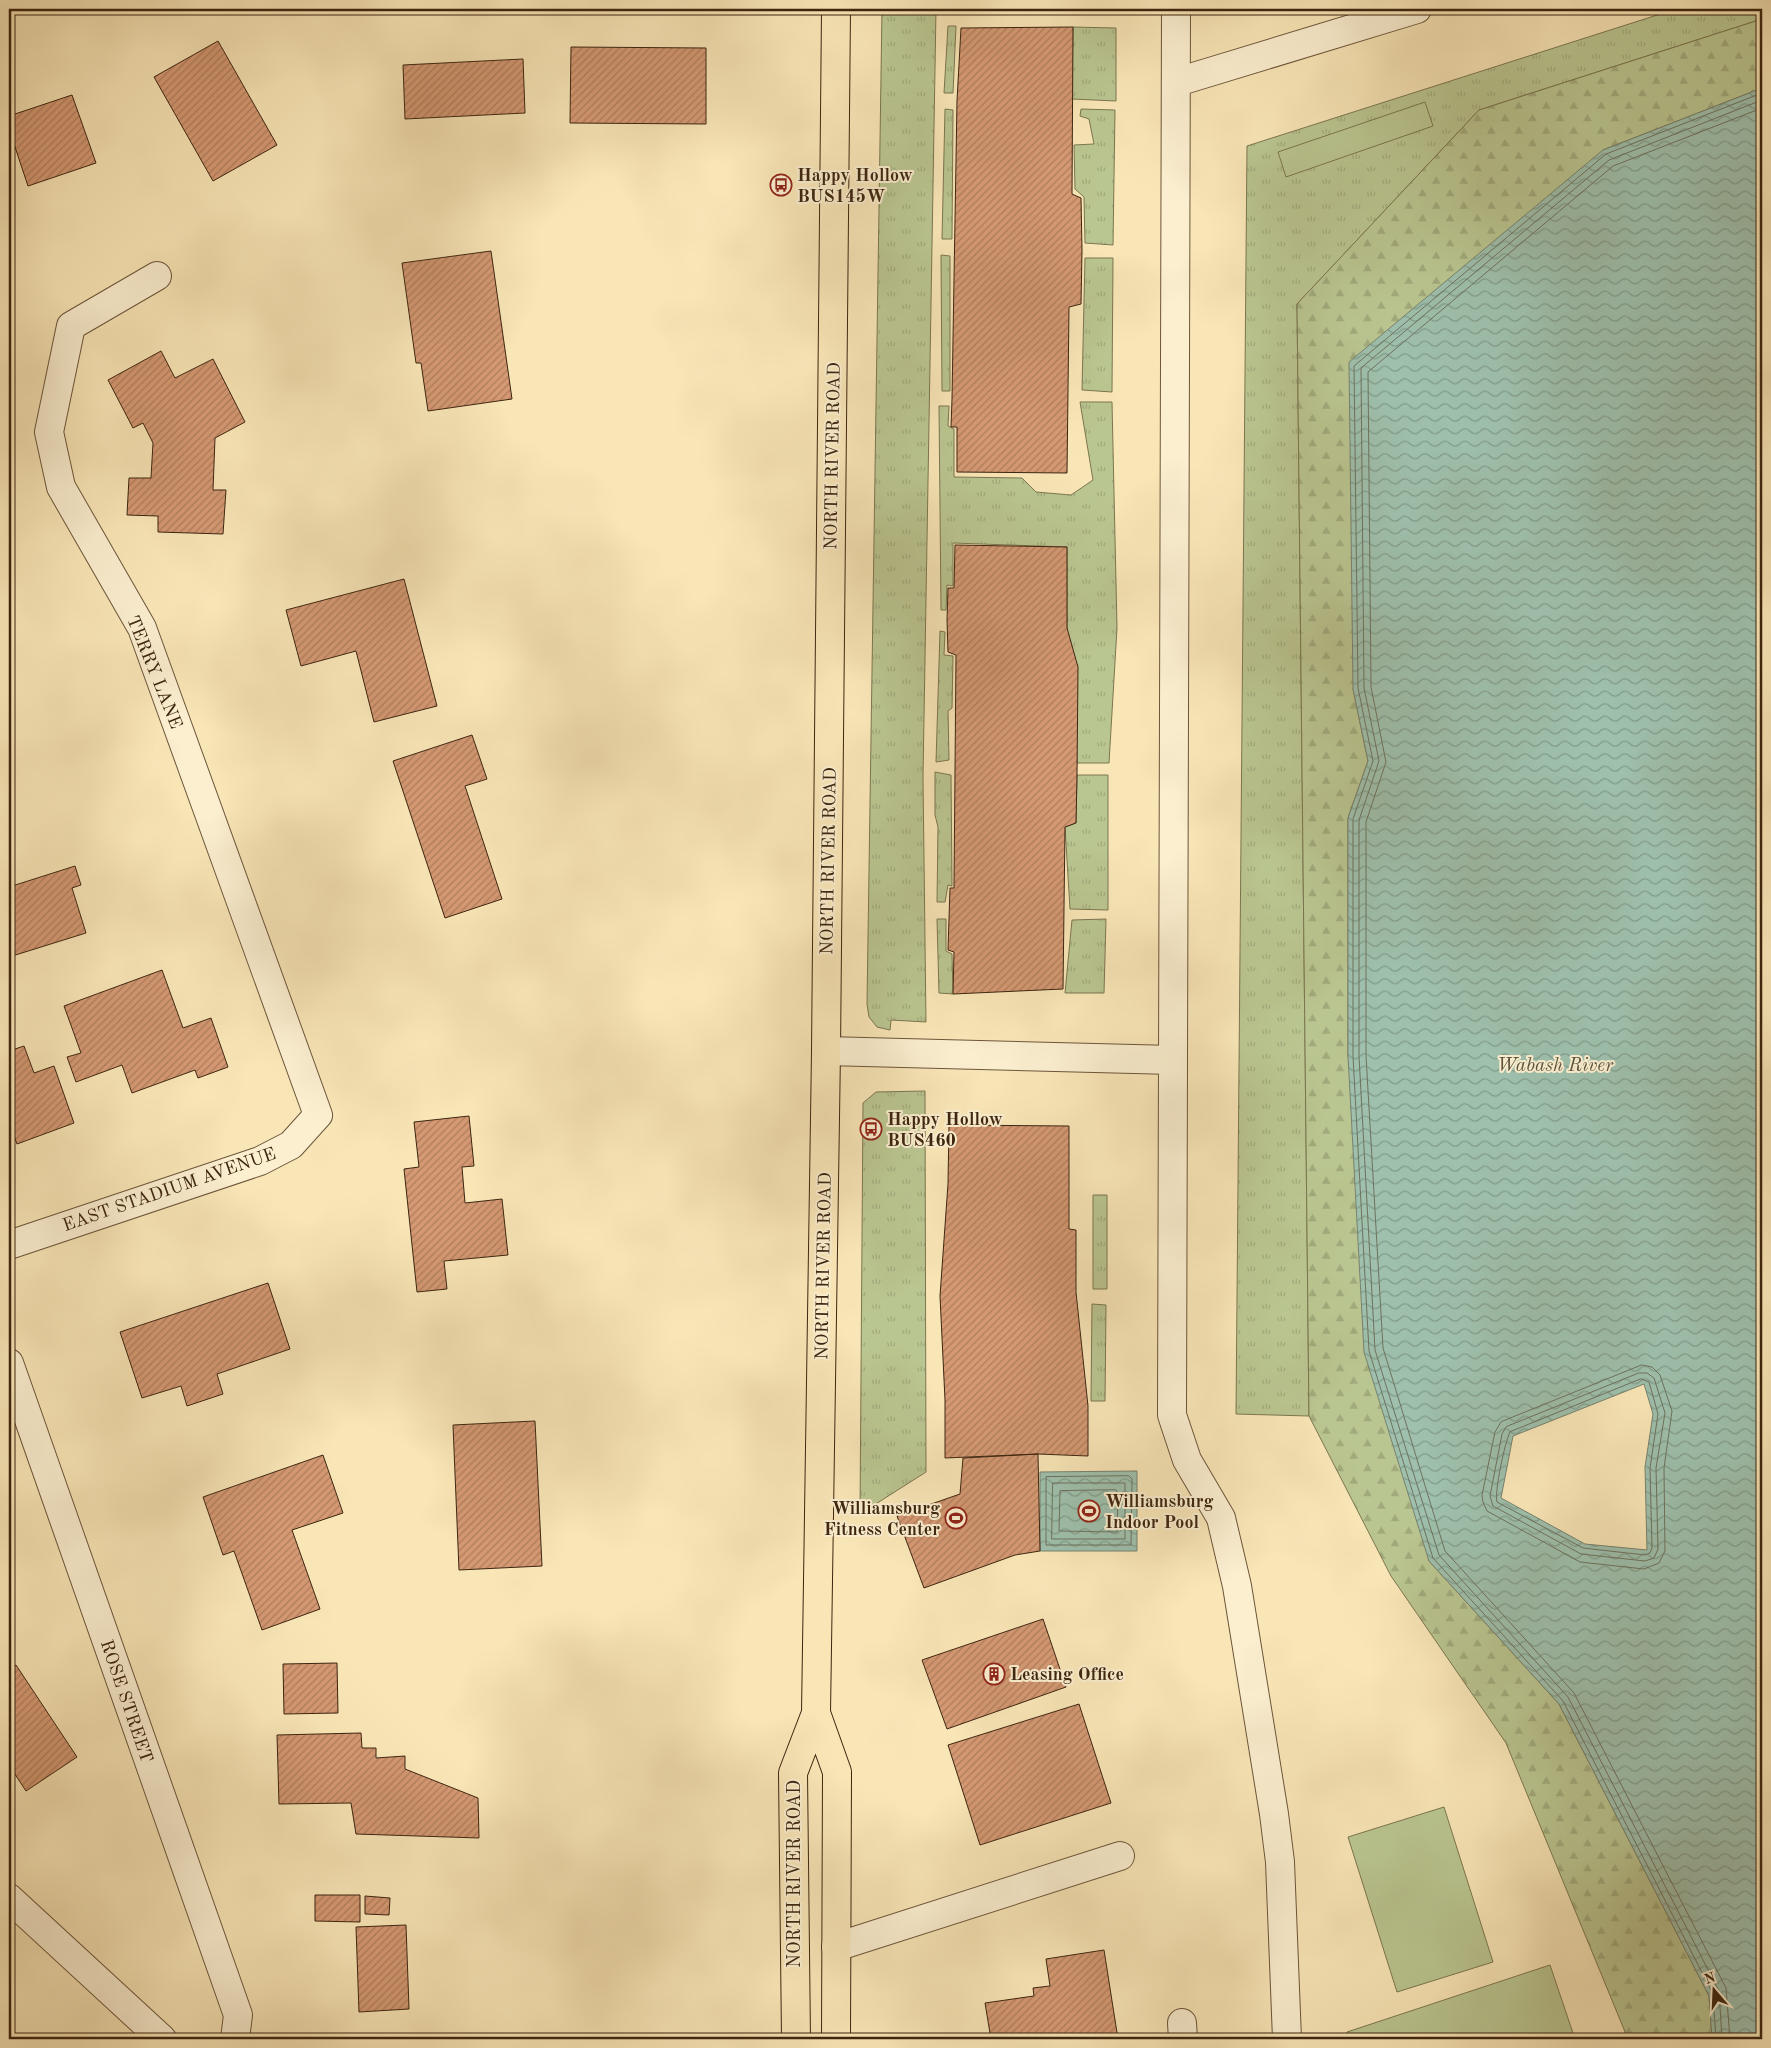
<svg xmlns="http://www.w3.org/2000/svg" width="1771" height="2048" viewBox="0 0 1771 2048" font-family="'Old Standard TT',serif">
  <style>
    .grass { fill: url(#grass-tufts); stroke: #7c7650 }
    .forest { fill: url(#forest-firs); stroke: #7c7650 }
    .park { fill: #bac691; stroke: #7c7650 }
    .water { fill: url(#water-waves); stroke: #77826e; fill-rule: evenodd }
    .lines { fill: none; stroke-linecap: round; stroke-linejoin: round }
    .shore { stroke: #6e725e; stroke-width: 1 }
    .building { fill: url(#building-hatch); stroke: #3d2510 }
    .minor-casing { stroke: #6c553a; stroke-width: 30 }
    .major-casing { stroke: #3d2510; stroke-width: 30 }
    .minor { stroke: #fbefd0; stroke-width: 28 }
    .major { stroke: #f9e6b7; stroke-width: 28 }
    .labels { text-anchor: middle; stroke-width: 4; stroke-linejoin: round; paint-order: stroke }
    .poi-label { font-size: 18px; font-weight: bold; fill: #3d2510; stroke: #fbefd0; text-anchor: start }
    .street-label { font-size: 18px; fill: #3d2510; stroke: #fbefd0 }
    .water-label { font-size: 19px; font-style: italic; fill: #5a543f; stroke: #fbefd0 }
  </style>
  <defs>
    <pattern id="grass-tufts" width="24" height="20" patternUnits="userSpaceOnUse" patternTransform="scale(1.25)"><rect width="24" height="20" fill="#bac691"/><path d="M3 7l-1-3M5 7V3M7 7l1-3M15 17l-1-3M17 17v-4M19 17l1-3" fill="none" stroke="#a1aa7c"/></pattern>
    <pattern id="forest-firs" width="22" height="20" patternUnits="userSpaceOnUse" patternTransform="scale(1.25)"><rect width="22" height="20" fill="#bac691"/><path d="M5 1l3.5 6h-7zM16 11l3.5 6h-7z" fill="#a1aa7c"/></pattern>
    <pattern id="water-waves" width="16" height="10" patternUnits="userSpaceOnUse" patternTransform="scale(1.25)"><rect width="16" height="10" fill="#9ec0ad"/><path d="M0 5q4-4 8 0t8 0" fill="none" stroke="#829c8b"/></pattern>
    <pattern id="building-hatch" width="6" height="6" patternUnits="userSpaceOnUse" patternTransform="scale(1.25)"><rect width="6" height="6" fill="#d59973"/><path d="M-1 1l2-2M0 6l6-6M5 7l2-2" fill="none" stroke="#ae7d5d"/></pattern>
  </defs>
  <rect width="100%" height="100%" fill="#f9e6b7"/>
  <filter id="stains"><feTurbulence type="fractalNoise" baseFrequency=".004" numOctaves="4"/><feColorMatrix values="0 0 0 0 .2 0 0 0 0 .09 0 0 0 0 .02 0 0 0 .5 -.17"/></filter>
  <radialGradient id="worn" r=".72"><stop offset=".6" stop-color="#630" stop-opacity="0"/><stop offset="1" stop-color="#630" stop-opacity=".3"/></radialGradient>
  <path class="grass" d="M882,9H936L923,777L926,1022L891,1020L890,1030L877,1027L869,1017L867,1004Z
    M1676,9H1762V19L1479,110L1297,304L1309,1416L1236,1414L1247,146Z
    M948,26H956L953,93H944Z
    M1073,27L1116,28V101L1072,99Z
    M945,109L953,110L952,239H942Z
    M1081,109L1115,110L1113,245L1085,243L1084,197L1075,189L1074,145L1094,144L1089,119L1080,116Z
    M941,255L950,256V391H942Z
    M1085,258H1113L1112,392L1082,390Z
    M1080,402H1112L1117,628L1109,763H1077L1067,628V547L953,543V586L947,585L946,610H941L939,406H949L948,426L954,429V477L1022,478L1036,492L1071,495L1093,480Z
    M940,631L945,632L944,655L953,656L952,708L948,711L949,760L936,762Z
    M935,772L951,775L952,886L948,885L945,902H937L938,827L935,815Z
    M1077,775H1108V910L1070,909L1065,827L1076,823Z
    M937,919H946V951L952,954L953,994L939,993Z
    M1106,919L1104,993H1065L1072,920Z
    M925,1091L926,1472L860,1514L863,1103L876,1092Z
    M1093,1195H1107V1289H1093Z
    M1092,1304L1106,1305L1105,1401H1091Z"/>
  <path class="forest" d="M1762,19V88L1603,150L1353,689L1368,761L1348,818V1056L1429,1561L1559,1704L1709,1996L1712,2039H1628L1506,1743L1391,1576L1309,1416L1297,304L1479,110Z"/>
  <path class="park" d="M1425,102L1433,126L1286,177L1278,152Z
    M1444,1807L1493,1962L1397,1992L1348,1837Z
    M1550,1965L1575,2039H1349L1347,2032Z"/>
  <path class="water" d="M1762,88V2039H1712L1709,1996L1559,1704L1429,1561L1364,1352L1348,1056V818L1368,761L1353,689L1349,362L1603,150ZM1644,1384L1653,1414L1645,1467L1647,1550L1585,1544L1501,1498L1513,1436Z
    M1137,1471V1551H1040V1472Z"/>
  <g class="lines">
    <path class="shore" d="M1642,1365L1652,1367L1660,1375L1672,1411L1664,1468L1665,1551L1659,1563L1644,1569L1580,1562L1487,1511L1483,1502L1482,1495L1495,1432L1501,1422Z
      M1639,1373H1647L1654,1378L1665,1413L1656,1468L1658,1549L1654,1558L1645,1561L1581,1554L1493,1506L1490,1496L1502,1434L1506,1427Z
      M1641,1379L1649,1382L1658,1414L1650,1468L1652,1548L1650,1553L1645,1555L1583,1548L1497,1502C1494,1493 1505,1441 1510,1432Z
      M1129,1476L1132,1479L1131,1545H1046V1477Z
      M1053,1483H1125V1539H1052Z
      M1116,1490L1118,1493L1117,1532L1059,1531L1060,1491Z
      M1716,2039L1713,1994L1563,1701L1433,1558L1369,1351L1353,1056V819L1373,761L1358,688L1354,366L1606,154L1762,93
      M1722,2039L1719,1991L1568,1697L1439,1555L1375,1350L1359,1056V820L1379,761L1364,688L1361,368L1609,160L1762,100
      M1730,2039L1726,1988L1574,1693L1445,1551L1383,1348L1366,1056V822L1386,762L1371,687L1368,372L1613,166L1762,108"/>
  </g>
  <path class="building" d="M1073,27L1072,194L1081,198L1082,250L1081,304L1069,307L1067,473L957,472V427H951L952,399L957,101L961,28Z
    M218,41L277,145L213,181L154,77Z
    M571,47L706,48V124L570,123Z
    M523,59L525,113L405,119L403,65Z
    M72,95L96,163L28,186L9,129V116Z
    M491,251L512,399L428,411L421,363H416L402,263Z
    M161,351L175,378L213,359L245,422L215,438L213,490H226L223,534L158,532V516L127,515L129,478H151L153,443L143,423L133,428L108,380Z
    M955,545L1067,547V628L1078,667L1077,775L1076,823L1065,827L1063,989L953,994L954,952L948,950L950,888H954L956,655L948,652L947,620L948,588H954Z
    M404,579L437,706L374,722L356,651L301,666L286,610Z
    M472,735L487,779L465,786L502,899L445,918L393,761Z
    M75,866L81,885L72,888L86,933L9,957V887Z
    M162,970L183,1028L211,1018L228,1067L198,1078L195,1070L132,1093L122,1065L76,1082L67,1057L81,1053L64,1006Z
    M24,1046L34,1073L54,1066L74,1123L17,1144L9,1122V1051Z
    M469,1116L474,1166L462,1167L465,1203L502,1199L508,1255L444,1261L447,1289L417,1292L404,1169L419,1167L414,1122Z
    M949,1125L1069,1126V1229L1076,1230V1292L1088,1406V1456L1038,1454L945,1458V1400L940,1296L948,1184Z
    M268,1283L290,1349L217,1374L223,1394L187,1406L181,1386L142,1398L120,1332Z
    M535,1421L542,1566L459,1570L453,1425Z
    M1038,1454L1040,1551L1015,1555L924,1588L897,1516L960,1494L963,1458Z
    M323,1455L343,1513L292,1530L320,1609L262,1630L234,1551L223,1555L203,1497Z
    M1043,1619L1066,1687L947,1729L922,1660Z
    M337,1663L338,1713L284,1714L283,1664Z
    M16,1665L77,1757L26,1791L9,1765V1669Z
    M1079,1704L1111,1803L980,1845L948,1745Z
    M361,1733L362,1748H376V1758L405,1756V1769L478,1798L479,1838L356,1834L351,1803L279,1804L277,1735Z
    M315,1895H360V1922L315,1921Z
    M365,1896L390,1898L389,1915L365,1914Z
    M406,1925L409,2009L359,2012L356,1927Z
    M1104,1950L1118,2039H991L985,2003L1034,1996L1033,1988L1050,1986L1046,1959Z"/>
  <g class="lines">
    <g class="minor-casing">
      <path id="minor" d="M1176,9L1172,1415L1187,1460L1221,1518L1237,1586L1274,1814L1280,1862L1287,2039
        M1177,82L1417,9
        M826,1051L1173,1060
        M9,1245L260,1161L291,1145L318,1115L142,628L61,487L49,432L71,326L157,276
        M9,1363L238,2015L235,2039
        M9,1898L162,2039
        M836,1947L1120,1856
        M1182,2023L1183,2039"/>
    </g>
    <g class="major-casing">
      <path id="major" d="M836,9L826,1051L816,1713L837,1772L836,2039
        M796,2039L793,1773L816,1713"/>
    </g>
    <use href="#minor" class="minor"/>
    <use href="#major" class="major"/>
  </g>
  <defs>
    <g id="bus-ring" transform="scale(1.125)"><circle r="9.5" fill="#fbefd0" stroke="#8f2418" stroke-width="1.5"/><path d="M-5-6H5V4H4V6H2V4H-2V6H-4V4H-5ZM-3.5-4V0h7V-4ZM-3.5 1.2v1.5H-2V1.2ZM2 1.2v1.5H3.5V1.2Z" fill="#8f2418"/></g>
    <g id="stadium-ring" transform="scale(1.125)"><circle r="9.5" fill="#fbefd0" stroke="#8f2418" stroke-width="1.5"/><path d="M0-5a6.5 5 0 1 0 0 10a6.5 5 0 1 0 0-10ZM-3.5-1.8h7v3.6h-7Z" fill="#8f2418"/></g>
    <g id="building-ring" transform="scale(1.125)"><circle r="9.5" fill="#fbefd0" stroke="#8f2418" stroke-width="1.5"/><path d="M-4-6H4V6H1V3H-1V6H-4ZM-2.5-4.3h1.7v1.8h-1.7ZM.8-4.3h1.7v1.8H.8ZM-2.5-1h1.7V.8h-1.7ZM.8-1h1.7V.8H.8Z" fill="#8f2418"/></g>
  </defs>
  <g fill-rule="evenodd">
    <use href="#bus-ring" x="781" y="185"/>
    <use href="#bus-ring" x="871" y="1129"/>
    <use href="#stadium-ring" x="1089" y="1511"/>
    <use href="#stadium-ring" x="956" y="1518"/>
    <use href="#building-ring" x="994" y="1674"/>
  </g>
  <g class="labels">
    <g class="poi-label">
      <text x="797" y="181">Happy Hollow<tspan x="797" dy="21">BUS145W</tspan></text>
      <text x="887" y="1125">Happy Hollow<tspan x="887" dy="21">BUS460</tspan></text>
      <text x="1105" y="1507">Williamsburg<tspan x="1105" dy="21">Indoor Pool</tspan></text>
      <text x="940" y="1514" text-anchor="end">Williamsburg<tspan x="940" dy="21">Fitness Center</tspan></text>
      <text x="1010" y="1680">Leasing Office</text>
    </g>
    <g class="street-label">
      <text transform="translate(832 456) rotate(-89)" y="6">NORTH RIVER ROAD</text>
      <text transform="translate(155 672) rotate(68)" y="6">TERRY LANE</text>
      <text transform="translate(828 861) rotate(-89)" y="6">NORTH RIVER ROAD</text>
      <text transform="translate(169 1189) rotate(-19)" y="6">EAST STADIUM AVENUE</text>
      <text transform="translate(823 1266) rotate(-89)" y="6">NORTH RIVER ROAD</text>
      <text transform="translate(127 1701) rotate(71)" y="6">ROSE STREET</text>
      <text transform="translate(794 1874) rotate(-90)" y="6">NORTH RIVER ROAD</text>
    </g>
    <g class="water-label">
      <text x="1555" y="1071">Wabash River</text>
    </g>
  </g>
  <rect width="1771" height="2048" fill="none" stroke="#f9e6b7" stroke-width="30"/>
  <rect x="10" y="10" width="1751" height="2028" fill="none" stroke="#3d2510" stroke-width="2.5"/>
  <rect x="15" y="15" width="1741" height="2018" fill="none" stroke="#3d2510"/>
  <g transform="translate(1714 1990) rotate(341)" stroke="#fbefd0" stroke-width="4" paint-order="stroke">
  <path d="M0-4L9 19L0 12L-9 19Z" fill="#3d2510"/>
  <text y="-8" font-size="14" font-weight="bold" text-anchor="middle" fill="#3d2510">N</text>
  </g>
  <rect width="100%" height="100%" filter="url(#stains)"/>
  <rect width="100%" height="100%" fill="url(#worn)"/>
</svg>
